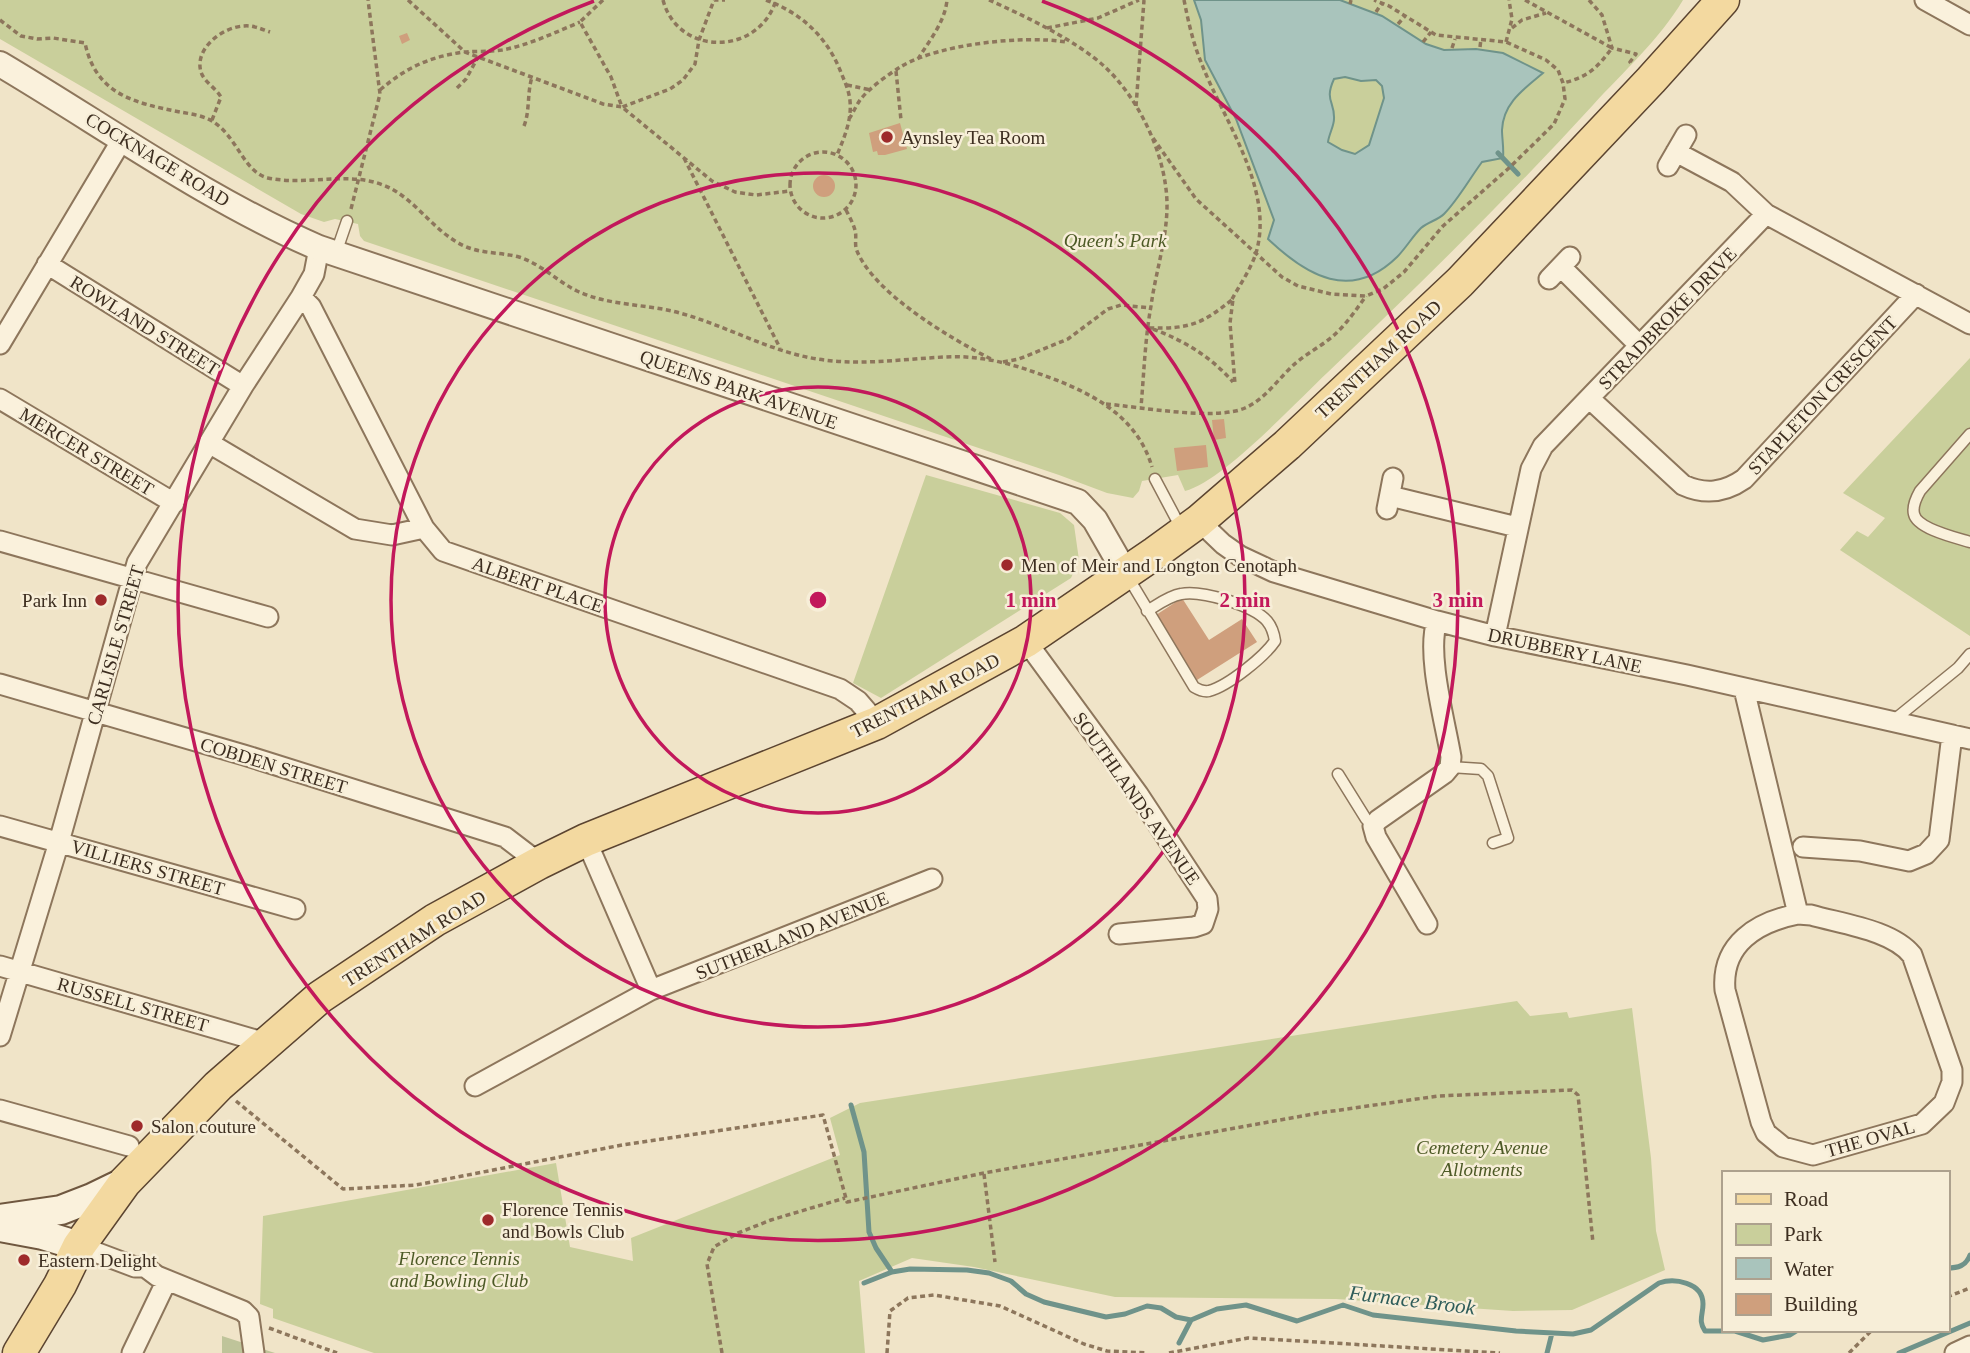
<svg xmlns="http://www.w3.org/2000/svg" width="1970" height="1353" viewBox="0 0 1970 1353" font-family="'Times New Roman',serif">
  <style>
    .green { fill: #c9cf9b }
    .cemetery { fill: #bfc49a }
    .water { fill: #a9c4bc; stroke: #6f938a; stroke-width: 2; fill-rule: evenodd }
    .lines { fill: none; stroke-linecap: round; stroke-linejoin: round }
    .stream { stroke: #6f938a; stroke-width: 5 }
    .building { fill: #cf9f7d }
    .service-casing { stroke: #8d765c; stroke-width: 13 }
    .minor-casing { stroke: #8d765c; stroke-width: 23 }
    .tertiary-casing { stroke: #8d765c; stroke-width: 28 }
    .secondary-casing { stroke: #6f573f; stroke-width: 32 }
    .primary-casing { stroke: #5b4430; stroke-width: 35 }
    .path { stroke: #8d765c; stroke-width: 3.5; stroke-dasharray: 5 3.5; stroke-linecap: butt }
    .service { stroke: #faf1dc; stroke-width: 10 }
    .minor { stroke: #faf1dc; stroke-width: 19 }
    .tertiary { stroke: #faf1dc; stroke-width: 24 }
    .secondary { stroke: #faf1dc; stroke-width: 28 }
    .primary { stroke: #f3d9a0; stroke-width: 32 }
    .ring { fill: none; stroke: #c2185b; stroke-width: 3.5 }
    .poi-dot { fill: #9e2a2b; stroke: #f7eed8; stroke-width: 2.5 }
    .labels { text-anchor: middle; stroke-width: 5; stroke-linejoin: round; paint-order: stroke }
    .poi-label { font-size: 19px; fill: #3d2e20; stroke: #f7eed8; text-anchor: start }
    .street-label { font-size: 19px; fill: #3d2e20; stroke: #f7eed8 }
    .park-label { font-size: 19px; font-style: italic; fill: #4d5a26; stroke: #f7eed8 }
    .water-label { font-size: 21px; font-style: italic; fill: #2f5d5a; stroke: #f7eed8 }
    .centre { fill: #c2185b; stroke: #f7eed8; stroke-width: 3.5 }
    .ring-label { font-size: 21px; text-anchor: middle; font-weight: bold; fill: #c2185b; stroke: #f7eed8; stroke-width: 5; stroke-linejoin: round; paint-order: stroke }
  </style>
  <rect width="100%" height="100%" fill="#f0e4c8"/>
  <path class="green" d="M0,0H1683C1660,39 1623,72 1593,105C1508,198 1418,286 1327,373C1296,402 1223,481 1185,491L1178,475L1142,481L1139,491L1133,498L1107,493L1059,475L364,241L360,236L358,224L335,219L324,222L301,214L0,39Z
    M1970,358V636L1840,550L1857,531L1868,537L1885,518L1843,493Z
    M926,475L1060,513L1074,525L1079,560L1071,578L881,698L853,683Z
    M1517,1001L1530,1016L1567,1012L1569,1018L1632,1008L1651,1158L1656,1231L1665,1270L1572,1310L1513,1311L1336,1299L1115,1297L974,1267L912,1258L859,1281L865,1353H374L273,1318V1309L260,1304L263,1216L556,1163L570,1247L633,1261L631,1238L840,1155L830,1118L860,1103Z"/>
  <path class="cemetery" d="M222,1336L275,1353H222Z"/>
  <path class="water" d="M1194,0H1340L1382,16L1426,44L1444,50L1476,49L1503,53L1543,73C1524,89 1503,103 1502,130C1502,139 1504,148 1503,158L1482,162C1470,178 1458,200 1444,214C1438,220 1428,222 1421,228C1412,237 1406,248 1397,257C1351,302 1307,276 1268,239L1274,220L1236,119L1205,60L1201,20ZM1345,77L1361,81L1376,80L1382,86L1384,98L1369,145L1355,154L1342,150L1328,142C1329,134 1334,126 1334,119C1335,101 1324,101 1334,79Z"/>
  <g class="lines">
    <path class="stream" d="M1498,153L1518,174
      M851,1105L864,1152L869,1232L876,1248L892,1272
      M1947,1268C1958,1268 1966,1266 1970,1255
      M864,1283L892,1272L910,1269L967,1270L989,1273L1011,1281L1026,1294L1044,1302L1106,1317L1125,1314L1147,1306L1161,1308L1176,1317L1191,1320L1217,1309L1246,1305L1297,1321L1343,1305L1373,1315L1516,1331L1573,1334L1591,1330L1659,1283C1674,1278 1703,1282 1703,1304C1703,1315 1698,1321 1705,1331H1735L1763,1340L1790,1335L1798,1330
      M1179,1343L1191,1320
      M1547,1353L1552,1333
      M1899,1353L1970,1323"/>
  </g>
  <path class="building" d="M407,33L410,40L402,44L399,36Z
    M900,123L907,149L885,155H878L877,151L873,152L869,133Z
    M813 186a11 11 0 1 1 22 0a11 11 0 1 1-22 0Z
    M1224,419L1226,438L1214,440L1212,420Z
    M1206,445L1208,467L1177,471L1174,448Z
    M1182,598L1209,640L1242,619L1257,642L1197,680L1156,615Z"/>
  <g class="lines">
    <g class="service-casing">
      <path id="service" d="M336,253L347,221
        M1970,434L1920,491C1916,498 1912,506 1914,514C1917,529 1957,538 1970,542
        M1155,479L1181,528
        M1128,577L1194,687C1199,690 1204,692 1209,691C1228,686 1264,657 1275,641C1274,634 1272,627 1267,621C1253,605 1201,590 1181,594C1169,596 1157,605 1147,611
        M1894,720L1958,668L1970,654
        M1450,767L1481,769L1488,776L1508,838L1493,843
        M1338,774L1366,819L1373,826"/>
    </g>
    <g class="minor-casing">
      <path id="minor" d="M1925,0L1970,25
        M1676,152L1732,182L1766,214
        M1668,166L1686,135
        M47,264L243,386
        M1561,267L1639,345
        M1549,279L1570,257
        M301,297L311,307L424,528L443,551L840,689L858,701L877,723
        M0,344L123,138
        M0,399L174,503
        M1590,399L1683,485C1705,495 1724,493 1744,479L1916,294
        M209,443L355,529L392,535L424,528
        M1390,496L1517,527
        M1387,509L1393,478
        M1199,521L1223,544L1240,556L1274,572L1437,621L1495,636L1687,675L1970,739
        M0,541L268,617
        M1495,636L1531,469L1543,446L1766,214L1970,324
        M1026,641L1138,794L1207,899L1208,909L1203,924L1194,927L1119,934
        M0,684L244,755L505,837L539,863
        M1744,689L1798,914
        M0,826L295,909
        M586,840L651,990
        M1803,847L1860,851L1909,861L1926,854L1939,840L1952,735
        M1798,914L1811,915C1842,924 1892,930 1912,955L1952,1070V1082L1944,1103L1922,1124L1813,1155L1783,1147L1766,1133L1761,1122L1725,990C1721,944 1757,922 1798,914Z
        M1427,924L1376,837L1373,826L1378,820L1445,773L1450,767L1451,757C1445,721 1426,654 1437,621
        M0,966L266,1043
        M0,1036L59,842L137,563L243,386L301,297L314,274L319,248
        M475,1086L651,990L932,879
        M0,1110L129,1146
        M79,1246L135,1267H145L157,1276L243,1311L249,1317L254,1353
        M132,1353L167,1280
        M1955,1353L1970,1346"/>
    </g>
    <g class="tertiary-casing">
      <path id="tertiary" d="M0,64C103,125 209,201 319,248L1078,502L1095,520L1126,574"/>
    </g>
    <g class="secondary-casing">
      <path id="secondary" d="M0,1219L61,1210L92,1198L125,1182
        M0,1227L43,1235L79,1246"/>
    </g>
    <g class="primary-casing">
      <path id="primary" d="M19,1353L60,1285L79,1246L125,1182L218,1086L320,997L435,920L539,863L586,840L877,723L1026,641L1155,553L1199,521L1287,445L1460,282L1651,80L1723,0"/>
    </g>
    <path class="path" d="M408,0L465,52L603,104L622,107L712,181L735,192L756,195L790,191
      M603,0L580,22L611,77L622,107L670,89L683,80L695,64L699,40L714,0H725
      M663,0C678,57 759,56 776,0
      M766,0C801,13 826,36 840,70C844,80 849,90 850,101C852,120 844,138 837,155
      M989,0C1025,16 1077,41 1105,67C1137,97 1161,146 1166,189C1171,228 1156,268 1151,306C1145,339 1144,373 1141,407
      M1184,0C1188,20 1193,43 1201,62C1223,120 1275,189 1256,253C1251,269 1239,286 1231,301
      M1525,0L1612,48C1597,68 1588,77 1563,83
      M1589,0L1602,15L1612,48L1636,54L1630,62L1633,64
      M1350,4L1351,0
      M1376,12L1382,3
      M0,20L21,36L37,39L53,38L85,43C96,95 135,103 180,112C192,114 206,116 215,123C238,139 244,172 268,178C306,186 347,171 383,185C412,196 429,225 455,241C477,255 496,251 519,257C541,264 557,281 577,291C607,305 641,304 672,311C722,323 767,351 817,359C860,366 902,359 945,357C975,355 1006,362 1034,372C1084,389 1136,412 1152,467
      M1398,24L1405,16
      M1047,28L1098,18L1139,0
      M1512,28L1522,20L1546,13
      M1423,42L1431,32
      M1506,42L1512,19L1509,0
      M1480,47L1481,39
      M1452,48L1455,39
      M918,59C929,41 945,22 947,0
      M896,71L901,120
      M847,85L871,90
      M457,88L466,79L478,57
      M380,90C407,67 429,57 464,52C476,51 489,52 502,50C529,45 554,33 580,22
      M1136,106L1144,0
      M849,119C853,113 856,106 860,100C869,88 889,74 902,66C940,44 1023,35 1066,42
      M212,120L221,97C216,88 204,82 201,72C194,49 222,27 244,26C253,25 261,29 270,32
      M524,126C530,111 527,93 532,77
      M1153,138L1196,199L1282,277L1298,286L1331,294L1366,296L1383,289L1404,272L1443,226L1509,168L1554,124L1565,99L1563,83L1558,70L1546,60L1506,42L1436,35L1389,6L1374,0
      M790 185a33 33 0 1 1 66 0a33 33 0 1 1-66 0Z
      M684,158L780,348
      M351,209L380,94L368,0
      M846,210C849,216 853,223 855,230C857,237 854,244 857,251C875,294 950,338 991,359
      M1149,328C1190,329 1202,324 1233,299L1230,323L1235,384
      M1153,329C1185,341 1211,357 1233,382
      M1003,362L1019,359L1068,339L1108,309L1121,305L1150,308
      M1106,404C1140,407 1216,421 1245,408C1266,399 1280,376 1297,362C1308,353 1321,346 1332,337C1345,326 1356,310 1366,296
      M236,1101L343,1189L416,1185L622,1145L823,1115L847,1202L984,1173L1319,1113L1438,1096L1572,1090L1578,1095L1593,1243
      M984,1174L995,1262
      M1947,1297L1970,1288
      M269,1328L337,1353
      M722,1353L707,1264L714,1247L738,1233L771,1220L845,1198
      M887,1353L890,1311L908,1298L934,1295L1000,1306L1084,1344L1107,1351L1147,1353
      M1169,1353L1248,1338L1500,1353
      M1849,1353L1872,1330"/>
    <use href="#service" class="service"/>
    <use href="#minor" class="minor"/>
    <use href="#tertiary" class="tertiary"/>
    <use href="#secondary" class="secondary"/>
    <use href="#primary" class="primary"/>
  </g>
  <g class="ring">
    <circle cx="818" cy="600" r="213"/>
    <circle cx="818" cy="600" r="427"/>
    <path d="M1042 1A640 640 0 1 1 594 1"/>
  </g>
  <g class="poi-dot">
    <circle cx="887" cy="137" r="7"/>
    <circle cx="1007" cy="565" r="7"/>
    <circle cx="101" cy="600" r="7"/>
    <circle cx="137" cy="1126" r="7"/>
    <circle cx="488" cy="1220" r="7"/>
    <circle cx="24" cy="1260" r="7"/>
  </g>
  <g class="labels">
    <g class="poi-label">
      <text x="901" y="144">Aynsley Tea Room</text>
      <text x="1021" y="572">Men of Meir and Longton Cenotaph</text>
      <text x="87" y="607" text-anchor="end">Park Inn</text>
      <text x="151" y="1133">Salon couture</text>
      <text x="502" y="1216">Florence Tennis<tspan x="502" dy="22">and Bowls Club</tspan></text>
      <text x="38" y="1267">Eastern Delight</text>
    </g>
    <g class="street-label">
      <text transform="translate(158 159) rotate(31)" y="7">COCKNAGE ROAD</text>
      <text transform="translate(1667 318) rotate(-46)" y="7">STRADBROKE DRIVE</text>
      <text transform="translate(145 325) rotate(32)" y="7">ROWLAND STREET</text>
      <text transform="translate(1378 359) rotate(-43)" y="7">TRENTHAM ROAD</text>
      <text transform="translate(739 389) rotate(19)" y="7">QUEENS PARK AVENUE</text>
      <text transform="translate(1822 395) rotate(-47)" y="7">STAPLETON CRESCENT</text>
      <text transform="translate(87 451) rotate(31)" y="7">MERCER STREET</text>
      <text transform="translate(538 584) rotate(19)" y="7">ALBERT PLACE</text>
      <text transform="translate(115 645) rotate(-74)" y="7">CARLISLE STREET</text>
      <text transform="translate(1565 650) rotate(12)" y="7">DRUBBERY LANE</text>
      <text transform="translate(925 695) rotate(-27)" y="7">TRENTHAM ROAD</text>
      <text transform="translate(274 765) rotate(17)" y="7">COBDEN STREET</text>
      <text transform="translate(1137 798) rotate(55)" y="7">SOUTHLANDS AVENUE</text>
      <text transform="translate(148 867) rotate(16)" y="7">VILLIERS STREET</text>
      <text transform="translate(792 935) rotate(-22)" y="7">SUTHERLAND AVENUE</text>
      <text transform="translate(414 938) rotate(-32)" y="7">TRENTHAM ROAD</text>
      <text transform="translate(133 1004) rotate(16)" y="7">RUSSELL STREET</text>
      <text transform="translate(1870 1138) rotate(-16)" y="7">THE OVAL</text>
    </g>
    <g class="park-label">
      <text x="1115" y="247">Queen's Park</text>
      <text x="1482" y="1154">Cemetery Avenue<tspan x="1482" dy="22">Allotments</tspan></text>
      <text x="459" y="1265">Florence Tennis<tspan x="459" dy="22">and Bowling Club</tspan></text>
    </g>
    <g class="water-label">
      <text transform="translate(1412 1300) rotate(7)" y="7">Furnace Brook</text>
    </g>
  </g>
  <circle cx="818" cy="600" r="10" class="centre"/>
  <g class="ring-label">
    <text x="1031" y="607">1 min</text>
    <text x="1245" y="607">2 min</text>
    <text x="1458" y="607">3 min</text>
  </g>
  <rect x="1722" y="1171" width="228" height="161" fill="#f7eed8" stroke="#ada18e" stroke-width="2"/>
  <rect x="1736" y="1194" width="35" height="10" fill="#f3d9a0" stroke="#ada18e" stroke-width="2"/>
  <text x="1784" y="1206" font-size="21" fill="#3d2e20">Road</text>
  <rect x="1736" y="1224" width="35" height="21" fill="#c9cf9b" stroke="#ada18e" stroke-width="2"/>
  <text x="1784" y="1241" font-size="21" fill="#3d2e20">Park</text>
  <rect x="1736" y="1258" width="35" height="21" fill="#a9c4bc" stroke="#ada18e" stroke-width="2"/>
  <text x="1784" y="1276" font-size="21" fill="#3d2e20">Water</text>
  <rect x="1736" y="1294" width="35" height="21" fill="#cf9f7d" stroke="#ada18e" stroke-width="2"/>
  <text x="1784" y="1311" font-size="21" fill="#3d2e20">Building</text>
</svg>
